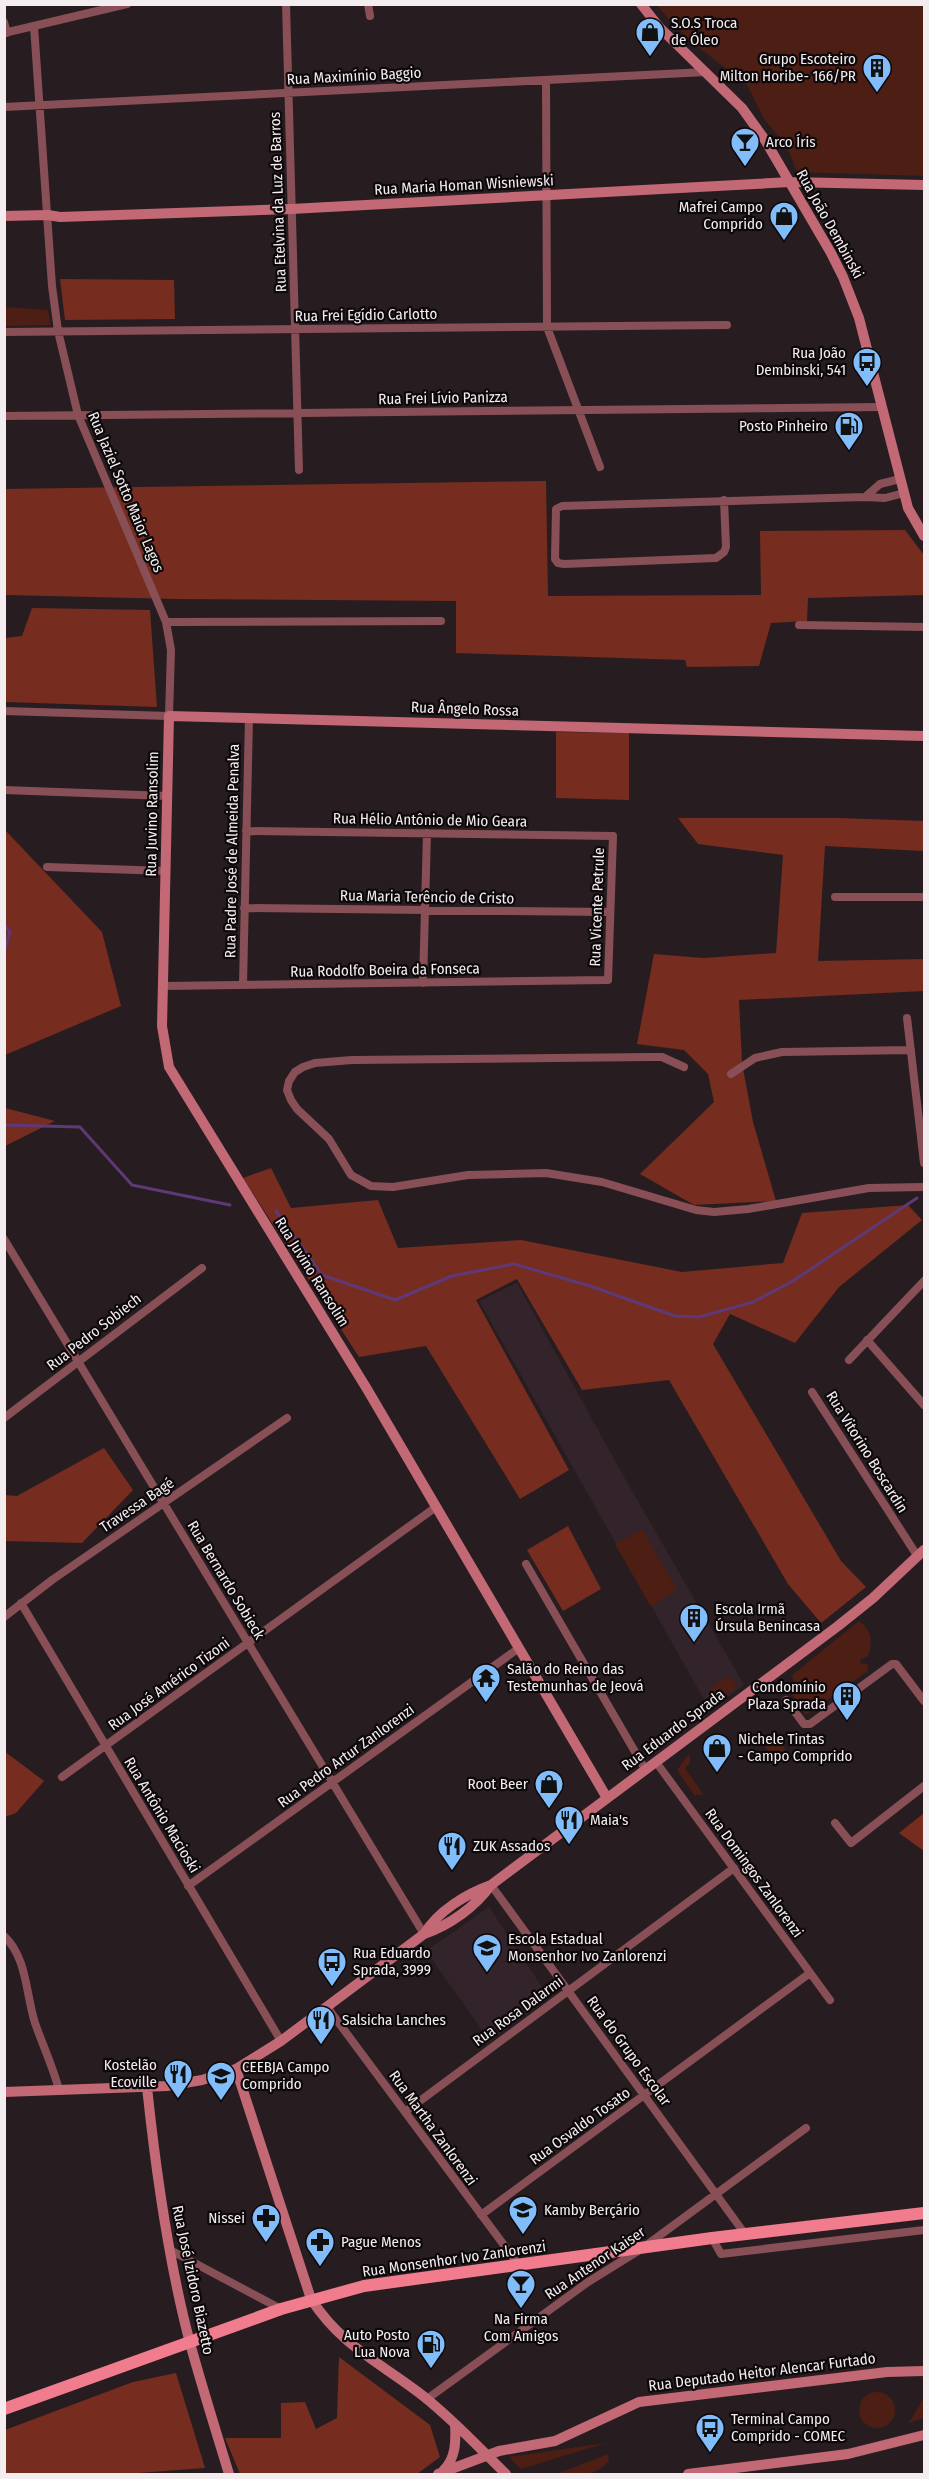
<svg xmlns="http://www.w3.org/2000/svg" width="929" height="2479" viewBox="0 0 929 2479" font-family="'Fira Sans Condensed',sans-serif">
  <style>
    .built { fill: #33232a }
    .green { fill: #4c1e14 }
    .forest { fill: #762c1e }
    .lines { fill: none; stroke-linecap: round; stroke-linejoin: round }
    .stream { stroke: #5f3977; stroke-width: 3 }
    .street { stroke: #885056; stroke-width: 8 }
    .secondary { stroke: #c26975; stroke-width: 10 }
    .primary { stroke: #f07c8d; stroke-width: 12 }
    .labels { text-anchor: middle; stroke-width: 4.5; stroke-linejoin: round; paint-order: stroke }
    .poi-label { font-size: 15px; fill: #f4edef; stroke: #0d080a; text-anchor: start }
    .street-label { font-size: 15px; fill: #f4edef; stroke: #0d080a }
  </style>
  <rect width="100%" height="100%" fill="#271d21"/>
  <path class="built" d="M517,1283L624,1477L744,1685L710,1710L479,1301Z
    M489,1907L548,1996L490,2041L426,1951Z"/>
  <path class="green" d="M657,5H924V176L797,172L787,147L764,119L747,85L693,43L670,21Z
    M4,307L48,310L51,325L5,326Z
    M642,1529L677,1589L651,1607L615,1544Z
    M859,1621C872,1630 873,1642 868,1656L860,1660L861,1664H867L868,1671L806,1715L790,1691L795,1685L792,1675Z
    M726,1677L733,1679L737,1687L716,1703L710,1692L711,1688Z
    M773,1733L788,1753L777,1762L761,1742Z
    M688,1755L690,1756V1763L685,1768L703,1794L699,1796L698,1794L695,1796L677,1770Z
    M859 2410a18 18 0 1 1 36 0a18 18 0 1 1-36 0Z
    M924,2397V2418L909,2423Z
    M606,2443L521,2469L509,2457Z
    M608,2454L609,2460C598,2477 575,2475 557,2474Z"/>
  <path class="forest" d="M60,279L174,280L175,319L65,320Z
    M546,481L548,596L761,595L760,531L905,530L924,555V595L808,598L807,621L771,623L759,666L687,667L685,660L456,653V601L177,599L5,595V489Z
    M32,608L150,610L157,707L5,702V638L22,636Z
    M556,732L629,733V800L556,798Z
    M678,818H839L924,821V851L825,846L818,961L924,959V991L739,1000L742,1063L753,1122L776,1201L694,1205L640,1174L714,1102L708,1074L684,1050L637,1044L654,954L703,958L776,953L783,855L698,844Z
    M5,830L102,932L121,1006L5,1055Z
    M5,1108L55,1121L5,1146Z
    M271,1168L291,1208L378,1200L398,1248L521,1240L682,1272L783,1263L802,1213L908,1205L922,1220L839,1287L795,1343L730,1314L713,1344L841,1561L866,1587L821,1623L788,1584L669,1380L582,1390L517,1279L476,1300L569,1470L520,1499L426,1346L359,1357L243,1178Z
    M104,1448L133,1490L82,1543L5,1541V1495L17,1496Z
    M568,1526L601,1589L563,1611L527,1550Z
    M4,1751L44,1781L16,1813L5,1817Z
    M924,1813V1851L899,1833Z
    M339,2357L430,2425L440,2457L417,2474H240L225,2438H281V2403L305,2402L316,2429L337,2418Z
    M176,2373L205,2468L125,2474H5V2430L133,2382Z"/>
  <g class="lines">
    <path class="stream" d="M4,925L10,932L4,952
      M4,1125L80,1127L132,1185L230,1205
      M276,1211L322,1275L395,1300L452,1276L514,1264L590,1286L675,1316L699,1317L753,1302L793,1281L917,1198"/>
    <path class="street" d="M286,4L299,470
      M368,4L370,16
      M4,22L7,33
      M4,33L127,4
      M546,80L547,327L600,467
      M4,107L706,72
      M4,332L727,325
      M4,416L882,407
      M865,497L880,484L900,479
      M724,500L726,547L724,552L716,558L564,564L558,563L555,559L556,509L562,506L865,497L885,498L904,493
      M166,622L441,621
      M799,625L924,627
      M4,711L169,716L171,650L166,622L78,415L58,331L52,286L34,26
      M4,790L167,796
      M47,867L166,871
      M835,897H924
      M244,908L610,912
      M423,983L427,833
      M243,985L249,718
      M163,986L608,980L613,836L246,831
      M907,1018L924,1163
      M684,1067L662,1057H650L352,1060L315,1063L303,1067L295,1072L289,1081L287,1090L291,1100L297,1109L329,1139L351,1175L371,1186L393,1187L468,1175L546,1173L602,1182L696,1210L714,1212L748,1209L869,1188L924,1187
      M731,1074L755,1058L782,1052L911,1050
      M4,1239L424,1934
      M867,1340L924,1405
      M849,1360L924,1281
      M812,1392L918,1557
      M4,1418L202,1268
      M526,1564L645,1769
      M21,1603L281,2041
      M4,1617L52,1580L287,1418
      M786,1700L804,1724H810L892,1664H896L924,1701
      M656,1762L830,2000
      M62,1777L436,1507
      M835,1823L851,1843L924,1786
      M491,1885L745,2234
      M188,1886L519,1648
      M4,1936C27,1957 26,1995 35,2023C43,2046 53,2067 59,2090
      M327,2007L518,2264
      M405,2112L734,1868
      M481,2215L810,1973
      M712,2238L721,2254L924,2230
      M648,2244L806,2128
      M170,2250L281,2309
      M427,2399L588,2282L638,2251"/>
    <path class="secondary" d="M641,4L659,27L742,108L765,140L831,253L843,277L859,318L908,508L924,536
      M4,216L48,215L60,217L291,209L790,182L924,185
      M607,1798L367,1389L169,1067L162,1026L169,716L924,736
      M424,1934C438,1911 466,1894 491,1885
      M236,2069L311,2299C341,2345 377,2361 418,2392C450,2416 478,2447 506,2474
      M147,2087C156,2173 168,2260 190,2343C202,2387 216,2431 229,2474
      M4,2092L167,2086L202,2080L236,2069L281,2041L424,1934C450,1925 475,1907 491,1885L838,1626L873,1598L924,1550
      M443,2471C456,2458 456,2442 455,2424
      M438,2474L499,2451L555,2441L639,2402L887,2372L924,2371
      M688,2474L848,2454L924,2435"/>
    <path class="primary" d="M4,2409L281,2309L364,2286L712,2238L924,2213"/>
  </g>
  <defs>
    <g id="shop-pin" transform="scale(1.5)"><path d="M0 17L-7.5 6A9.5 9.5 0 1 1 7.5 6Z" fill="#81bdfa" stroke="#0d080a"/><path d="M-5-2.5h2.3a2.7 3.5 0 0 1 5.4 0H5L5.5 6h-11ZM-1.5-2.5h3a1.5 2.3 0 0 0-3 0Z" fill="#111"/></g>
    <g id="building-pin" transform="scale(1.5)"><path d="M0 17L-7.5 6A9.5 9.5 0 1 1 7.5 6Z" fill="#81bdfa" stroke="#0d080a"/><path d="M-4-6H4V6H1V3H-1V6H-4ZM-2.5-4.3h1.7v1.8h-1.7ZM.8-4.3h1.7v1.8H.8ZM-2.5-1h1.7V.8h-1.7ZM.8-1h1.7V.8H.8Z" fill="#111"/></g>
    <g id="bar-pin" transform="scale(1.5)"><path d="M0 17L-7.5 6A9.5 9.5 0 1 1 7.5 6Z" fill="#81bdfa" stroke="#0d080a"/><path d="M-6-5H6L.8 .8V4.5H3.5V6h-7V4.5H-.8V.8Z" fill="#111"/></g>
    <g id="bus-pin" transform="scale(1.5)"><path d="M0 17L-7.5 6A9.5 9.5 0 1 1 7.5 6Z" fill="#81bdfa" stroke="#0d080a"/><path d="M-5-6H5V4H4V6H2V4H-2V6H-4V4H-5ZM-3.5-4V0h7V-4ZM-3.5 1.2v1.5H-2V1.2ZM2 1.2v1.5H3.5V1.2Z" fill="#111"/></g>
    <g id="fuel-pin" transform="scale(1.5)"><path d="M0 17L-7.5 6A9.5 9.5 0 1 1 7.5 6Z" fill="#81bdfa" stroke="#0d080a"/><path d="M-5.5-6h7V0h2V4h1.3V-2.5L3-4.5l.8-.8L6-3V5H2.5V1h-1V6h-7ZM-4.2-4.7v3.2H.2V-4.7Z" fill="#111"/></g>
    <g id="temple-pin" transform="scale(1.5)"><path d="M0 17L-7.5 6A9.5 9.5 0 1 1 7.5 6Z" fill="#81bdfa" stroke="#0d080a"/><path d="M0-6L5-2H3V0L6.5 2.5H4V6H1.5V3h-3V6H-4V2.5H-6.5L-3 0V-2H-5Z" fill="#111"/></g>
    <g id="restaurant-pin" transform="scale(1.5)"><path d="M0 17L-7.5 6A9.5 9.5 0 1 1 7.5 6Z" fill="#81bdfa" stroke="#0d080a"/><path d="M-5-6h1v4h1v-4h1v4h1v-4h1v5L-1.5 .5V6h-2V.5L-5-1ZM5-6V6H3V1.5H1.5Q1.5-4 5-6Z" fill="#111"/></g>
    <g id="school-pin" transform="scale(1.5)"><path d="M0 17L-7.5 6A9.5 9.5 0 1 1 7.5 6Z" fill="#81bdfa" stroke="#0d080a"/><path d="M0-5L7-2L0 1L-7-2ZM-4 1L0 2.5L4 1V4Q0 6-4 4Z" fill="#111"/></g>
    <g id="pharmacy-pin" transform="scale(1.5)"><path d="M0 17L-7.5 6A9.5 9.5 0 1 1 7.5 6Z" fill="#81bdfa" stroke="#0d080a"/><path d="M-2-6h4v4h4v4h-4v4h-4v-4h-4v-4h4Z" fill="#111"/></g>
  </defs>
  <g fill-rule="evenodd">
    <use href="#shop-pin" x="650" y="32"/>
    <use href="#building-pin" x="877" y="68"/>
    <use href="#bar-pin" x="745" y="142"/>
    <use href="#shop-pin" x="784" y="216"/>
    <use href="#bus-pin" x="867" y="362"/>
    <use href="#fuel-pin" x="849" y="426"/>
    <use href="#building-pin" x="694" y="1618"/>
    <use href="#temple-pin" x="486" y="1678"/>
    <use href="#building-pin" x="847" y="1696"/>
    <use href="#shop-pin" x="717" y="1748"/>
    <use href="#shop-pin" x="549" y="1784"/>
    <use href="#restaurant-pin" x="569" y="1820"/>
    <use href="#restaurant-pin" x="452" y="1846"/>
    <use href="#school-pin" x="487" y="1948"/>
    <use href="#bus-pin" x="332" y="1962"/>
    <use href="#restaurant-pin" x="321" y="2020"/>
    <use href="#restaurant-pin" x="178" y="2074"/>
    <use href="#school-pin" x="221" y="2076"/>
    <use href="#school-pin" x="523" y="2210"/>
    <use href="#pharmacy-pin" x="266" y="2218"/>
    <use href="#pharmacy-pin" x="320" y="2242"/>
    <use href="#bar-pin" x="521" y="2284"/>
    <use href="#fuel-pin" x="431" y="2344"/>
    <use href="#bus-pin" x="710" y="2428"/>
  </g>
  <g class="labels">
    <g class="poi-label">
      <text x="671" y="28">S.O.S Troca<tspan x="671" dy="17">de Óleo</tspan></text>
      <text x="856" y="64" text-anchor="end">Grupo Escoteiro<tspan x="856" dy="17">Milton Horibe- 166/PR</tspan></text>
      <text x="766" y="147">Arco Íris</text>
      <text x="763" y="212" text-anchor="end">Mafrei Campo<tspan x="763" dy="17">Comprido</tspan></text>
      <text x="846" y="358" text-anchor="end">Rua João<tspan x="846" dy="17">Dembinski, 541</tspan></text>
      <text x="828" y="431" text-anchor="end">Posto Pinheiro</text>
      <text x="715" y="1614">Escola Irmã<tspan x="715" dy="17">Úrsula Benincasa</tspan></text>
      <text x="507" y="1674">Salão do Reino das<tspan x="507" dy="17">Testemunhas de Jeová</tspan></text>
      <text x="826" y="1692" text-anchor="end">Condomínio<tspan x="826" dy="17">Plaza Sprada</tspan></text>
      <text x="738" y="1744">Nichele Tintas<tspan x="738" dy="17">- Campo Comprido</tspan></text>
      <text x="528" y="1789" text-anchor="end">Root Beer</text>
      <text x="590" y="1825">Maia's</text>
      <text x="473" y="1851">ZUK Assados</text>
      <text x="508" y="1944">Escola Estadual<tspan x="508" dy="17">Monsenhor Ivo Zanlorenzi</tspan></text>
      <text x="353" y="1958">Rua Eduardo<tspan x="353" dy="17">Sprada, 3999</tspan></text>
      <text x="342" y="2025">Salsicha Lanches</text>
      <text x="157" y="2070" text-anchor="end">Kostelão<tspan x="157" dy="17">Ecoville</tspan></text>
      <text x="242" y="2072">CEEBJA Campo<tspan x="242" dy="17">Comprido</tspan></text>
      <text x="544" y="2215">Kamby Berçário</text>
      <text x="245" y="2223" text-anchor="end">Nissei</text>
      <text x="341" y="2247">Pague Menos</text>
      <text x="521" y="2324" text-anchor="middle">Na Firma<tspan x="521" dy="17">Com Amigos</tspan></text>
      <text x="410" y="2340" text-anchor="end">Auto Posto<tspan x="410" dy="17">Lua Nova</tspan></text>
      <text x="731" y="2424">Terminal Campo<tspan x="731" dy="17">Comprido - COMEC</tspan></text>
    </g>
    <g class="street-label">
      <text transform="translate(354 76) rotate(-3)" y="5">Rua Maximínio Baggio</text>
      <text transform="translate(464 185) rotate(-3)" y="5">Rua Maria Homan Wisniewski</text>
      <text transform="translate(278 202) rotate(-92)" y="5">Rua Etelvina da Luz de Barros</text>
      <text transform="translate(830 224) rotate(61)" y="5">Rua João Dembinski</text>
      <text transform="translate(366 315) rotate(-1)" y="5">Rua Frei Egídio Carlotto</text>
      <text transform="translate(443 398) rotate(-1)" y="5">Rua Frei Lívio Panizza</text>
      <text transform="translate(126 492) rotate(67)" y="5">Rua Jaziel Sotto Maior Lagos</text>
      <text transform="translate(465 709) rotate(2)" y="5">Rua Ângelo Rossa</text>
      <text transform="translate(152 814) rotate(-89)" y="5">Rua Juvino Ransolim</text>
      <text transform="translate(430 820) rotate(1)" y="5">Rua Hélio Antônio de Mio Geara</text>
      <text transform="translate(232 851) rotate(-89)" y="5">Rua Padre José de Almeida Penalva</text>
      <text transform="translate(427 897) rotate(1)" y="5">Rua Maria Terêncio de Cristo</text>
      <text transform="translate(597 907) rotate(-88)" y="5">Rua Vicente Petrule</text>
      <text transform="translate(385 970) rotate(-1)" y="5">Rua Rodolfo Boeira da Fonseca</text>
      <text transform="translate(312 1272) rotate(58)" y="5">Rua Juvino Ransolim</text>
      <text transform="translate(94 1332) rotate(-38)" y="5">Rua Pedro Sobiech</text>
      <text transform="translate(867 1452) rotate(58)" y="5">Rua Vitorino Boscardin</text>
      <text transform="translate(137 1505) rotate(-34)" y="5">Travessa Bagé</text>
      <text transform="translate(226 1580) rotate(59)" y="5">Rua Bernardo Sobieck</text>
      <text transform="translate(169 1684) rotate(-36)" y="5">Rua José Américo Tizoni</text>
      <text transform="translate(673 1730) rotate(-37)" y="5">Rua Eduardo Sprada</text>
      <text transform="translate(346 1756) rotate(-36)" y="5">Rua Pedro Artur Zanlorenzi</text>
      <text transform="translate(162 1815) rotate(59)" y="5">Rua Antônio Macioski</text>
      <text transform="translate(754 1873) rotate(54)" y="5">Rua Domingos Zanlorenzi</text>
      <text transform="translate(518 2011) rotate(-36)" y="5">Rua Rosa Dalarmi</text>
      <text transform="translate(629 2051) rotate(54)" y="5">Rua do Grupo Escolar</text>
      <text transform="translate(580 2126) rotate(-36)" y="5">Rua Osvaldo Tosato</text>
      <text transform="translate(433 2128) rotate(54)" y="5">Rua Martha Zanlorenzi</text>
      <text transform="translate(454 2259) rotate(-8)" y="5">Rua Monsenhor Ivo Zanlorenzi</text>
      <text transform="translate(595 2263) rotate(-34)" y="5">Rua Antenor Kaiser</text>
      <text transform="translate(193 2280) rotate(78)" y="5">Rua José Izidoro Biazetto</text>
      <text transform="translate(762 2372) rotate(-7)" y="5">Rua Deputado Heitor Alencar Furtado</text>
    </g>
  </g>
  <rect width="929" height="2479" fill="none" stroke="#f4edef" stroke-width="12"/>
</svg>
